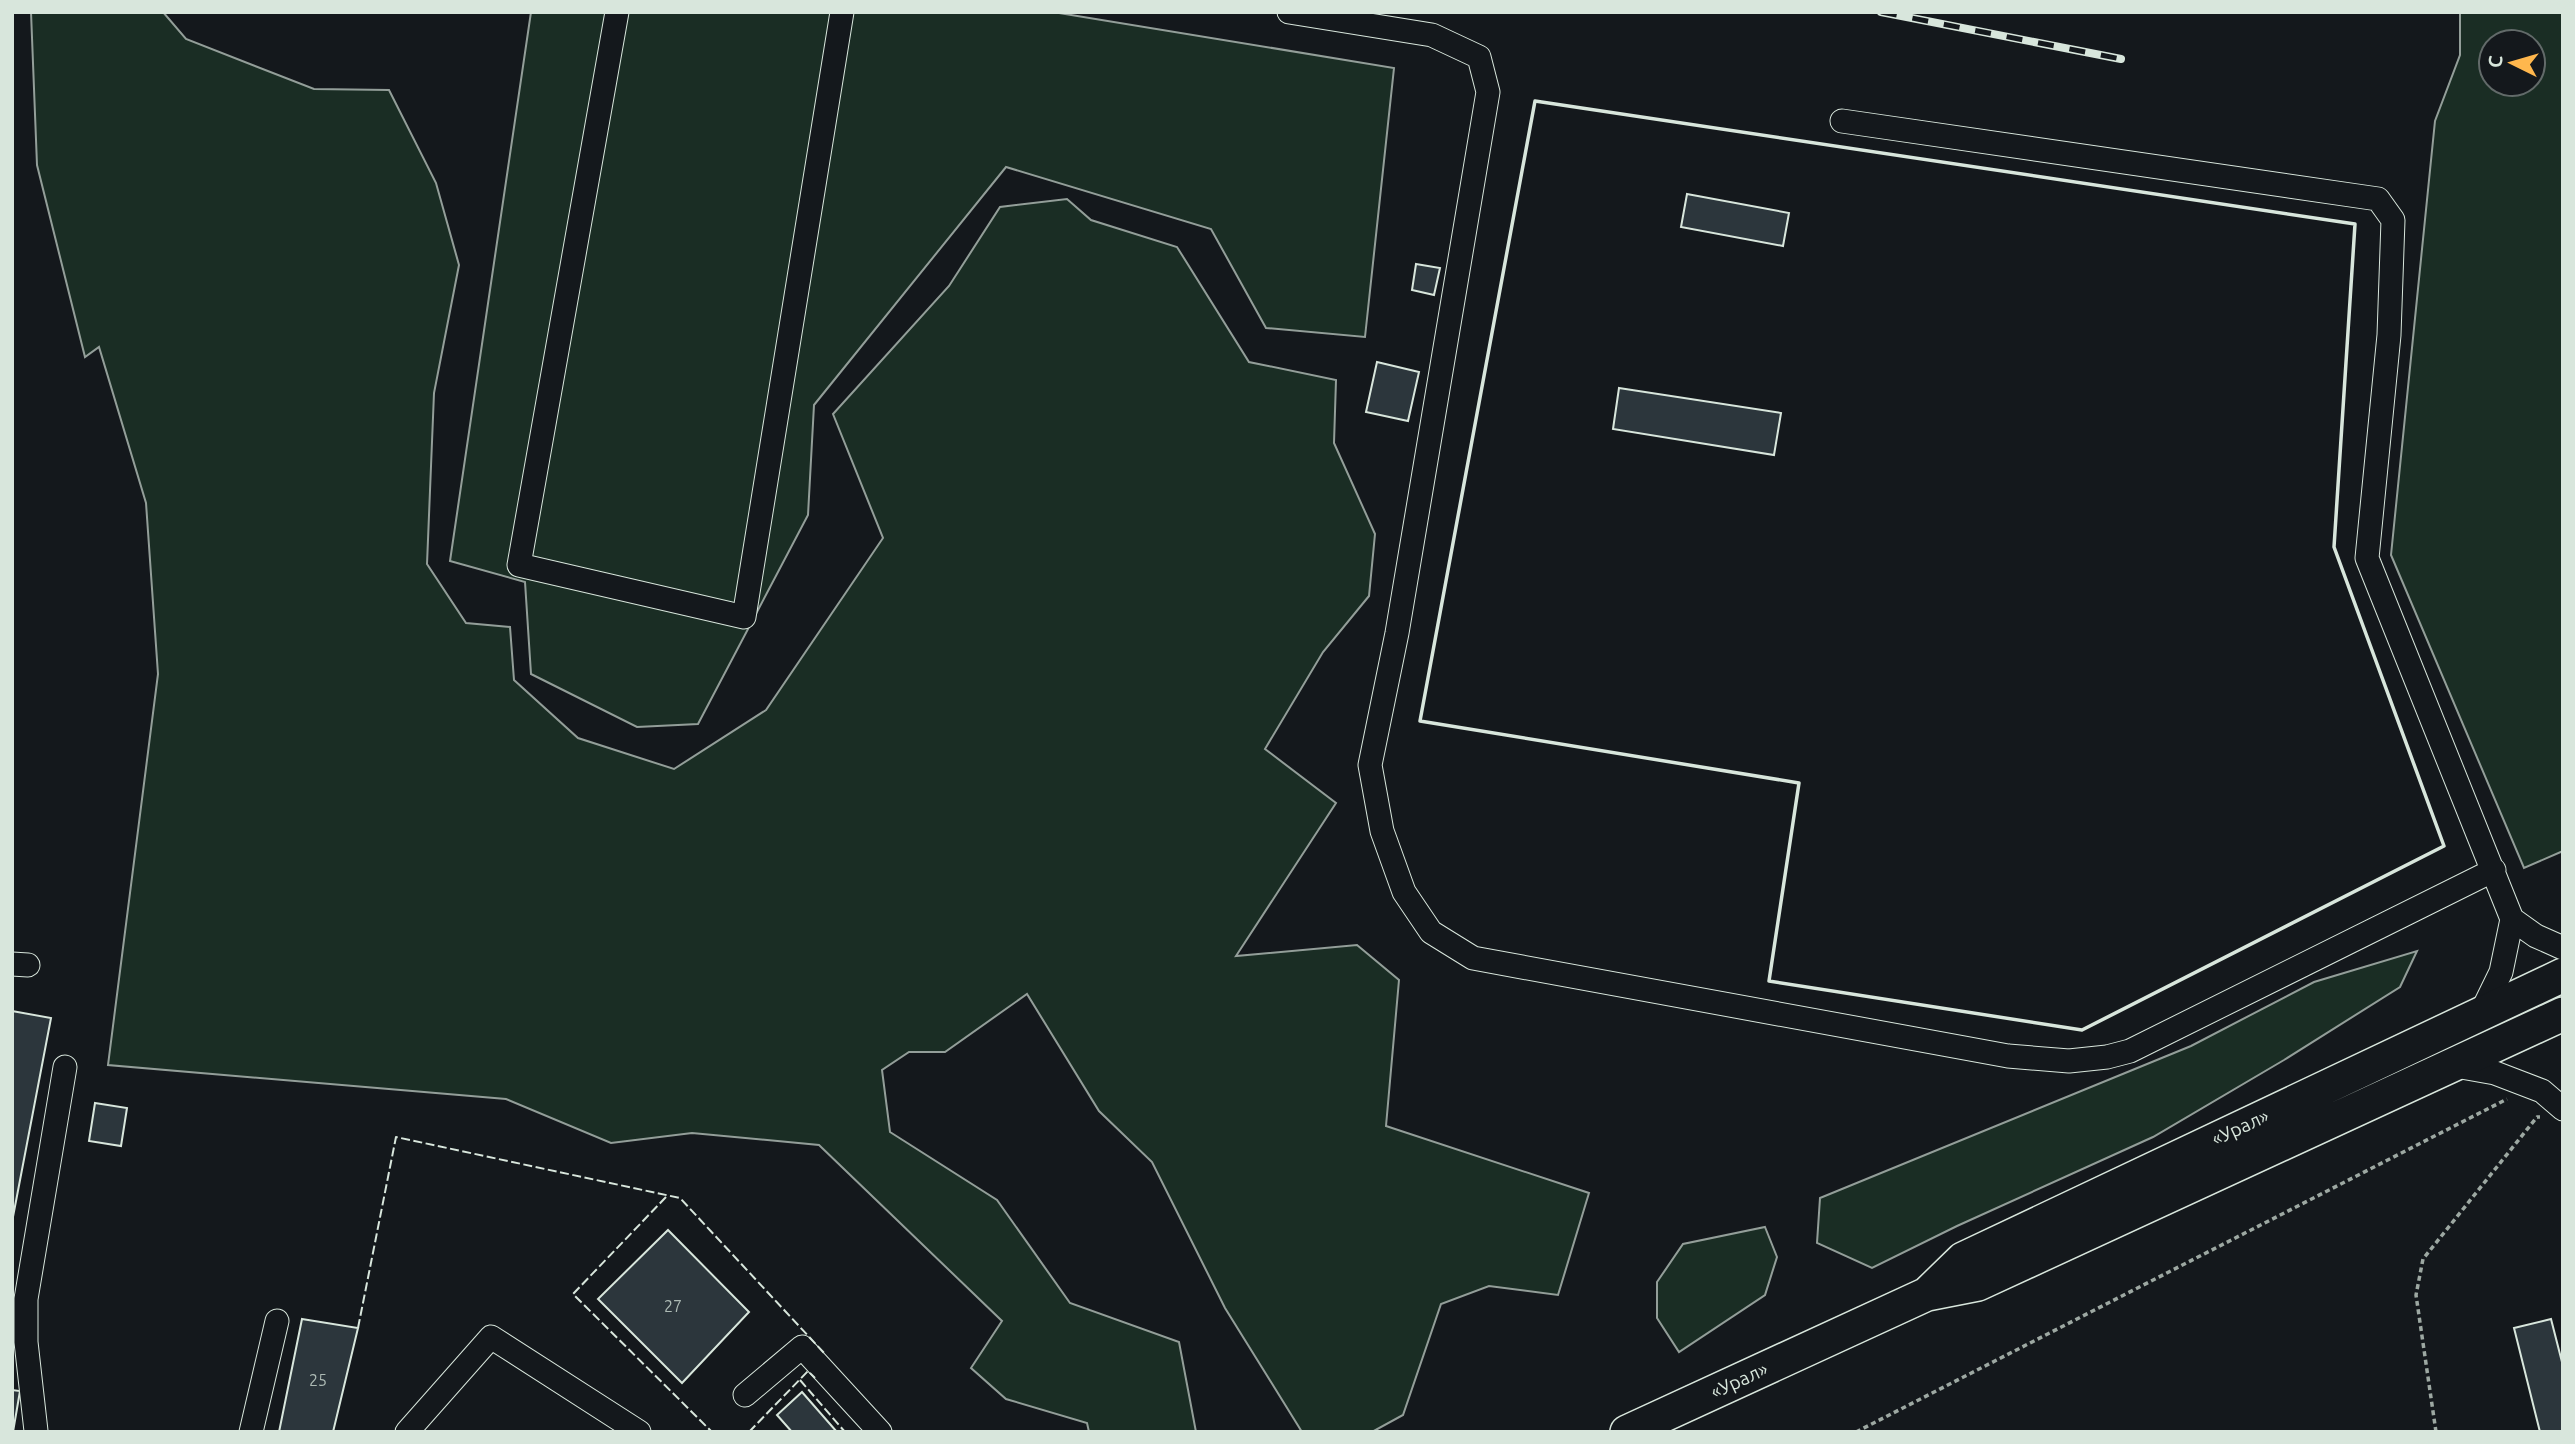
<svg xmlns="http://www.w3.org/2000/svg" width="2575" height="1444" viewBox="0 0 2575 1444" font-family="Ubuntu,sans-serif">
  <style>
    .green { fill: #1a2d24; stroke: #939e99; stroke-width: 2; fill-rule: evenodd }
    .building { fill: #2c363c; stroke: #d8e6dc; stroke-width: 2 }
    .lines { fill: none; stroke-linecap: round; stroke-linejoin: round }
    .minor-casing { stroke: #d8e6dc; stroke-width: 25 }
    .highway-casing { stroke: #d8e6dc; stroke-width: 36 }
    .path { stroke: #9da8a2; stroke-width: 3.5; stroke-dasharray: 5 3.5; stroke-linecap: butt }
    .minor { stroke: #14181c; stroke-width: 23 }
    .highway { stroke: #14181c; stroke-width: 33 }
    .rail-casing { stroke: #d8e6dc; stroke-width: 8 }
    .rail { stroke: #14181c; stroke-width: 5; stroke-dasharray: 16; stroke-linecap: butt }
    .fence { stroke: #d8e6dc; stroke-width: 2; stroke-dasharray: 9 3.5; stroke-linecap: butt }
    .wall { stroke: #d8e6dc; stroke-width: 3.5 }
    .labels { text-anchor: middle; stroke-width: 5; stroke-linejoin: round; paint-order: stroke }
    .number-label { font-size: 16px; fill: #adbab4 }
    .street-label { font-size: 19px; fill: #d8e6dc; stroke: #14181c }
  </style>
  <rect width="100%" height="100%" fill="#14181c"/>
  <path class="green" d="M31,12H163L186,39L314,89L389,90L436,183L459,265L434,393L427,564L466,623L510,627L514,680L578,738L674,769L766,710L883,538L833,414L949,286L1000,207L1067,199L1091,220L1177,247L1249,362L1336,380L1334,443L1375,534L1369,596L1323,652L1265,749L1336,803L1236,956L1357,945L1399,980L1386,1126L1589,1193L1558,1295L1489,1286L1441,1304L1403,1415L1372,1432H1302L1225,1308L1152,1162L1099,1111L1027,994L945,1052H909L882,1070L890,1132L997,1200L1070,1303L1179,1342L1196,1432H1089L1087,1423L1006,1399L971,1368L1002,1321L819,1145L692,1133L611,1143L506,1099L108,1065L158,674L146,503L99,347L85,357L37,165Z
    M531,12H1053L1394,68L1365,337L1266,328L1211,229L1006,167L814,405L808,515L698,724L637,727L531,674L525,582L450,561Z
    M2460,12H2563V851L2524,868L2391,555L2435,121L2460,55ZM2491,42H2533V84H2491Z
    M2417,951L2400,987L2284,1060L2153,1137L1957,1226L1872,1268L1817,1243L1820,1198L2191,1046L2314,982Z
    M1765,1227L1777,1257L1765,1295L1679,1352L1657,1318V1282L1683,1244Z"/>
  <path class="building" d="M1687,194L1789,213L1783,246L1681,227Z
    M1416,264L1440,268L1434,295L1412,290Z
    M1377,362L1419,372L1408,421L1366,412Z
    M1619,388L1781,413L1774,455L1613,429Z
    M12,1011L51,1018L12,1222Z
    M95,1103L127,1108L121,1146L89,1141Z
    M668,1230L749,1312L682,1383L598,1299Z
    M302,1319L358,1328L333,1432H279Z
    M2551,1319L2563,1366V1432H2540L2514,1328Z
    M12,1390L20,1391L13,1432H12Z
    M802,1392L837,1432H792L777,1415Z"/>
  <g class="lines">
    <g class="minor-casing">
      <path id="minor" d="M617,12L519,565L744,617L842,12
        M1289,12L1432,35L1479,57L1488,92L1397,633L1370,765L1382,831L1404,892L1431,932L1473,958L2008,1056L2069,1061L2107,1057L2130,1051L2494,870
        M1842,121L2378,199L2393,220L2389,335L2367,558L2512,919L2501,972L2481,1013
        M2512,919L2536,936L2563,948
        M12,964L28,965
        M2450,1065L2495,1073L2542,1091L2563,1109
        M745,1395L802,1347L880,1432
        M36,1431L26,1342V1299L65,1067
        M251,1432L277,1321
        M407,1432L491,1337L639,1432"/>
    </g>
    <g class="highway-casing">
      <path id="highway" d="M1927,1294L1963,1259L2563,975
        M1627,1432L1927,1294L1978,1284L2563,1014"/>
    </g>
    <path class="path" d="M1856,1432L2507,1099
      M2436,1432L2416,1295L2423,1259L2537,1117H2540"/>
    <use href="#minor" class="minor"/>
    <use href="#highway" class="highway"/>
    <g class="rail-casing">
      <path id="rail" d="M1881,12L2121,59"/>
    </g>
    <use href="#rail" class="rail"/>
    <path class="fence" d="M666,1197L573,1294L712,1432
      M358,1328L396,1137L680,1198L825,1354
      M800,1380L845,1432
      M749,1432L808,1371L815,1378"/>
    <path class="wall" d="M1535,101L2355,224L2334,547L2444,846L2082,1030L1769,981L1799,783L1420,721Z"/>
  </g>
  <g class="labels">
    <g class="number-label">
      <text x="673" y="1312">27</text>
      <text x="318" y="1386">25</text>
    </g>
    <g class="street-label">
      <text transform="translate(2240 1127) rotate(-25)" y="7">«Урал»</text>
      <text transform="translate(1739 1380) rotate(-25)" y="7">«Урал»</text>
    </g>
  </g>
  <rect width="2575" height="1444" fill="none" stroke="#d8e6dc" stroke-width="28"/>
  <g transform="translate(2512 63) rotate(275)"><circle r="33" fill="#14181c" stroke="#626a69" stroke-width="2"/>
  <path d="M0-5L12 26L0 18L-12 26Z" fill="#ffb74d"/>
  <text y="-10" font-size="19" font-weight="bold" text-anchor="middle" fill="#d8e6dc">С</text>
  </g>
</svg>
